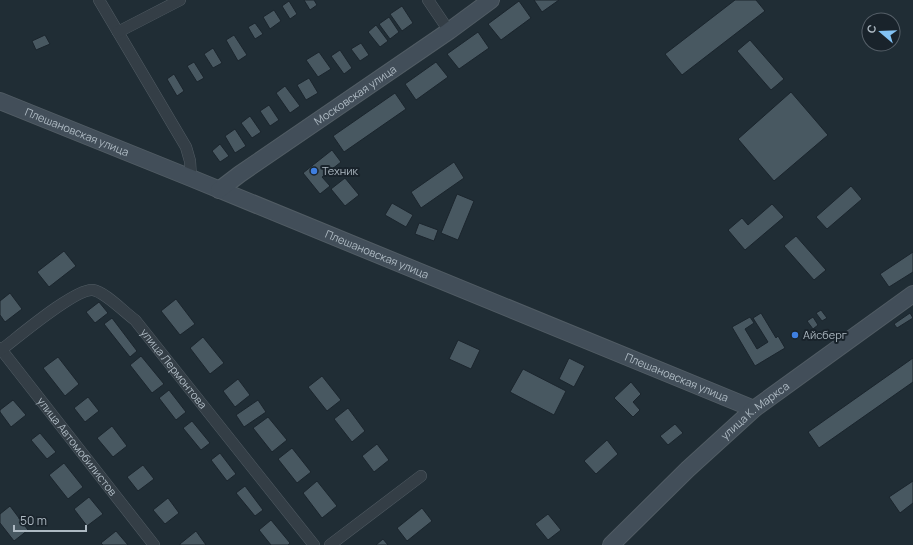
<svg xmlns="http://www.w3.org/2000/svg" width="913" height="545" viewBox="0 0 913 545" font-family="Manrope,sans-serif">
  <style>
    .building { fill: #485861; stroke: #1b252d }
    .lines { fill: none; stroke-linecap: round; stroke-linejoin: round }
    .street-casing { stroke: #515c64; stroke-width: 12 }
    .secondary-casing { stroke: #515c64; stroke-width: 18 }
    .street { stroke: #343e46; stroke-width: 11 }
    .secondary { stroke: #424e59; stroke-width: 16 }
    .shop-dot { fill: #3f7fe0; stroke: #19232b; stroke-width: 1.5 }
    .labels { text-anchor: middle; stroke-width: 4; stroke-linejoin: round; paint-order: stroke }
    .street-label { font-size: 11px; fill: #aebac3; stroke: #19232b }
    .poi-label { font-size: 11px; fill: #aebac3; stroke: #19232b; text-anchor: start }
  </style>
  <rect width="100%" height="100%" fill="#202d35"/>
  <path class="building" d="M304,0H314L317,5L310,10Z
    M534,0H559L542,12Z
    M735,0H756L765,11L682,75L665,54Z
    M289,1L297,14L290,19L282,6Z
    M519,1L531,18L501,40L488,24Z
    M402,6L413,23L402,31L390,14Z
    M274,10L281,21L270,29L263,17Z
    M389,17L399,32L390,39L379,24Z
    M255,23L263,34L255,39L248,27Z
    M376,25L388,41L380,47L368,32Z
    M478,32L489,48L459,69L447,54Z
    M45,35L50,44L36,50L32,41Z
    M234,35L247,55L238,61L226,40Z
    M750,40L784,79L771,90L737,51Z
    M361,43L369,55L360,61L351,49Z
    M213,48L222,63L213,68L204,54Z
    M340,50L352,68L344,74L331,56Z
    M319,52L331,69L318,77L306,60Z
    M194,62L204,78L197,82L187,66Z
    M436,62L448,77L416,100L405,84Z
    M174,74L184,91L177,96L167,79Z
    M309,78L318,93L306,100L297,85Z
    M285,86L300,106L290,113L276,93Z
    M791,92L828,135L774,181L738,139Z
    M395,93L406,109L344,152L333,136Z
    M269,105L279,120L270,126L260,111Z
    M250,116L261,132L252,138L241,123Z
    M235,129L246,146L235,153L225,136Z
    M220,144L229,156L220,162L212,151Z
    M332,150L341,162L322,177L330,186L320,194L303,173Z
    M454,162L464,178L421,208L411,192Z
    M345,178L359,195L345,206L331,189Z
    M851,186L862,199L827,229L816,217Z
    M457,194L474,201L458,240L441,233Z
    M392,203L413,215L406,227L385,215Z
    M772,204L784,217L745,250L728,230L742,218L748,225Z
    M419,223L438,230L434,241L415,234Z
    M796,236L826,270L814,280L784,246Z
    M64,251L76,266L49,287L37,272Z
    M913,252V272L889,287L880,274Z
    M10,293L22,309L5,322L0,315V301Z
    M176,299L195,324L180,335L161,311Z
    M99,302L108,313L95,323L86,312Z
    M821,310L827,318L822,321L816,313Z
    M761,313L776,338L778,336L785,348L755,366L732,327L750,317L754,323L745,329L757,349L768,342L753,318Z
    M910,313L913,318L897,328L894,324Z
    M813,317L818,325L813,329L807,321Z
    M112,318L137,351L130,357L104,324Z
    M203,337L224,363L210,374L190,348Z
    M458,340L480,350L471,369L449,359Z
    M141,356L164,384L152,393L130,365Z
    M58,357L79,384L65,396L43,368Z
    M569,358L585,366L574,387L559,379Z
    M913,358V382L819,448L808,432Z
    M523,369L566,391L554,415L510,392Z
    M322,376L341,400L327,411L308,387Z
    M238,379L250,395L235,407L223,391Z
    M631,382L641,394L633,402L640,410L633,417L614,398Z
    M169,390L186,412L176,420L159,398Z
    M88,397L99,411L85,422L74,408Z
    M13,400L26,415L11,427L0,412V410Z
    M258,400L266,412L244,427L236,415Z
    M348,408L365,431L352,442L334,419Z
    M268,417L287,440L272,452L253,428Z
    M192,421L210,443L201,450L183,428Z
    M675,424L683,433L668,445L660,436Z
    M112,426L127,446L113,457L97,438Z
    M40,433L56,452L47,459L31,440Z
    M607,440L618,454L596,474L584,461Z
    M377,444L389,460L374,472L362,456Z
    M292,448L311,472L297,483L278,459Z
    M220,453L236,474L227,481L211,460Z
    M64,463L83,487L68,499L49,475Z
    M143,465L154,479L138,491L127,477Z
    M317,481L337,506L322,518L303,493Z
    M913,481V503L900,513L889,497Z
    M245,486L263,510L255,516L236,493Z
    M89,497L103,514L87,526L74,509Z
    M168,498L179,513L165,524L153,510Z
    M10,506L28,530L14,541L0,523V514Z
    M422,508L432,521L407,541L397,528Z
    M548,514L561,530L548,540L535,524Z
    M271,520L290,543L288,545H271L259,530Z
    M116,531L128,545H103L101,543Z
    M196,531L206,545H180V544Z
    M383,539L388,545H376Z"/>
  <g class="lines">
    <g class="street-casing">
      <g id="street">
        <path d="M99,0L186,147L190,161L191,178"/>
        <path d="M428,0L449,31"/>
        <path d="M118,32L180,0"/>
        <path id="s1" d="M0,348L154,545"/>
        <path id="s2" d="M1,350C17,338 75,288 93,290C105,292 124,312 135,320L314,545"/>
        <path d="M330,545L421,476"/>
      </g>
    </g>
    <g class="secondary-casing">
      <g id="secondary">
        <path id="s3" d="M0,101L191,178L754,409"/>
        <path id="s4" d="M219,190L240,174L449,31L491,0"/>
        <path id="s5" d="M611,545L688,469L754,409L913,294"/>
      </g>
    </g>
    <use href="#street" class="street"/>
    <use href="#secondary" class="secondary"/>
  </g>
  <g class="shop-dot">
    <circle cx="314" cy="171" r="4"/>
    <circle cx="795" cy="335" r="4"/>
  </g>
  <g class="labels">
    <g class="street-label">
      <text dy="4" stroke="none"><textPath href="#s4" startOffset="166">Московская улица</textPath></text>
      <text dy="4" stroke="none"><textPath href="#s3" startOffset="83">Плешановская улица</textPath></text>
      <text dy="4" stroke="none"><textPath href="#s3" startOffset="407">Плешановская улица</textPath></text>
      <text dy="4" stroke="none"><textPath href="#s2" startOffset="225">улица Лермонтова</textPath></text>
      <text dy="4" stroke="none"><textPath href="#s3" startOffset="731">Плешановская улица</textPath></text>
      <text dy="4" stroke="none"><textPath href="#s5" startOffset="197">улица К. Маркса</textPath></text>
      <text dy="4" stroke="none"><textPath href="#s1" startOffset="125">улица Автомобилистов</textPath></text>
    </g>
    <g class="poi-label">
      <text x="322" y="175">Техник</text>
      <text x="803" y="339">Айсберг</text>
    </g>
  </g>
  <g transform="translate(881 32) rotate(289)"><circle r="19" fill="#19232b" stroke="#555f68"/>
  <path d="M0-3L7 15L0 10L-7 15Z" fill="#82c2f3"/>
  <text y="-6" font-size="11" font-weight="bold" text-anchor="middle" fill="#aebac3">С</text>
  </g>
  <path d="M14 525v6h72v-6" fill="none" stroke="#aebac3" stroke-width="2"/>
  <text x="20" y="525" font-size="12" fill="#aebac3" stroke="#19232b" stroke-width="3" paint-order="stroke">50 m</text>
</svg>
